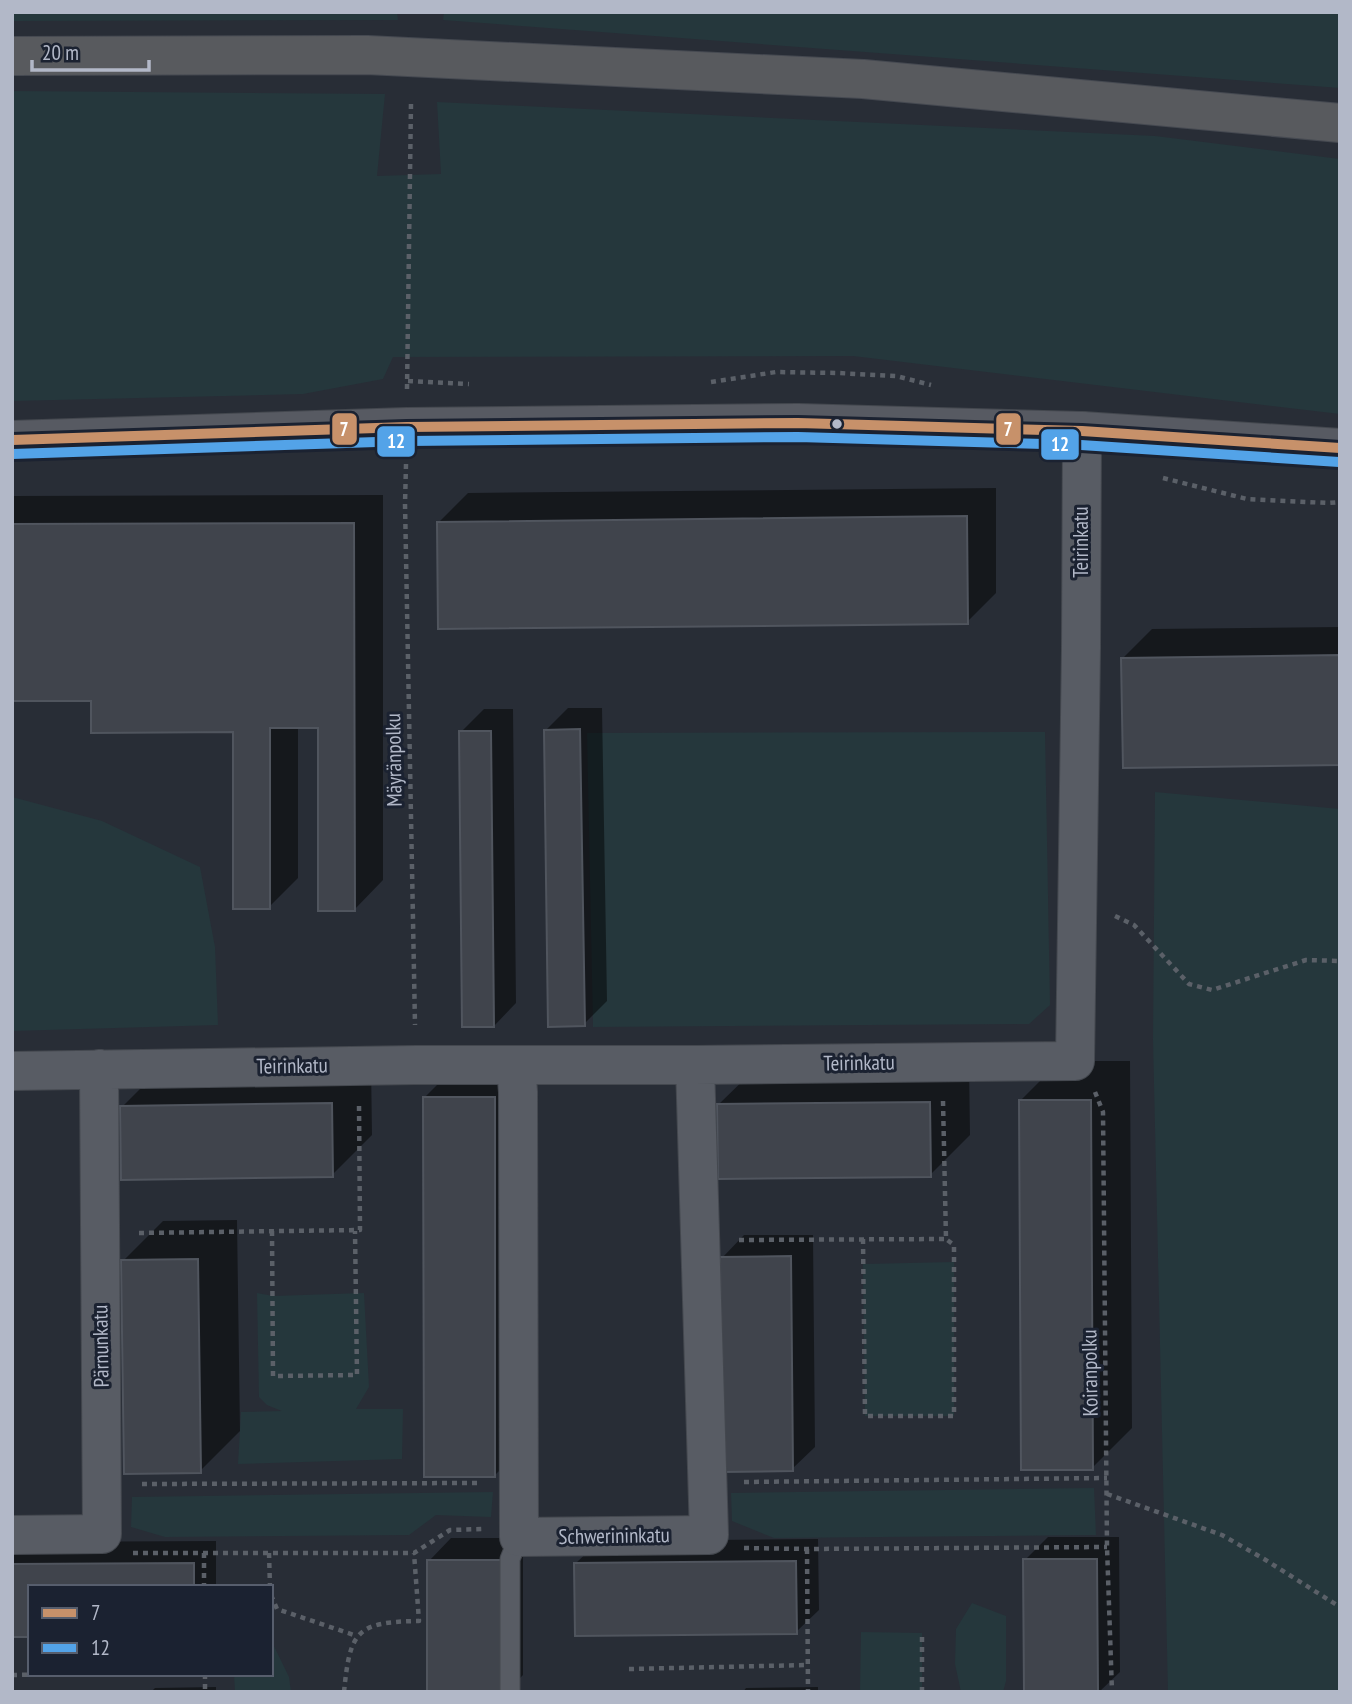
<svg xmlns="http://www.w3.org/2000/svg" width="1352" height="1704" viewBox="0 0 1352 1704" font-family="'PT Sans Narrow',sans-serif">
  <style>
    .green { fill: #25373c }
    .shadow { fill: #0007 }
    .building { fill: #40444c; stroke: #50555e; stroke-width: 2 }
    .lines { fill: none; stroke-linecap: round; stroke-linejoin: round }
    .lane-casing { stroke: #44484f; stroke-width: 21 }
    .street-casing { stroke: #44484f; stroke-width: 40 }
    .secondary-casing { stroke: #44484f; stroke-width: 40 }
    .highway-casing { stroke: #454951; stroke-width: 40 }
    .path { stroke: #5b6068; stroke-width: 4.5; stroke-dasharray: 5 5; stroke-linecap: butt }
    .lane { stroke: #585c64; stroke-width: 19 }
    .street { stroke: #585c64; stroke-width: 38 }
    .secondary { stroke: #575a62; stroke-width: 38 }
    .highway { stroke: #585a5e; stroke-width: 38 }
    .bus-1-casing { stroke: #1b2231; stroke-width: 16 }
    .bus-2-casing { stroke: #1b2231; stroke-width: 16 }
    .bus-1 { stroke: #c7916a; stroke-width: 10 }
    .bus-2 { stroke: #53a3e8; stroke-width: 10 }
    .bus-dot { fill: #b2b8c8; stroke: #1b2231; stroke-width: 2.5 }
    .labels { text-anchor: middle; stroke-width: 6; stroke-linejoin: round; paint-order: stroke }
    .street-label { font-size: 21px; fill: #b2b8c8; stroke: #1b2231 }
    .line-badge { stroke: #1b2231; stroke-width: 2.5 }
    .badge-label { font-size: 19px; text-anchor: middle; font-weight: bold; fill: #fff }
  </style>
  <rect width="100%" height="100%" fill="#282d36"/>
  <path class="green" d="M12,12H397L398,20L12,21Z
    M444,12H1340V88L443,20Z
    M12,91L385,94L377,176L441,174L437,102L1155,136L1340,159V414L853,356L393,357L383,379L303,394L12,401Z
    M1045,732L1050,1005L1029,1024L593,1027L587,733Z
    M1155,792L1340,809V1692H1168L1153,1040Z
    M12,797L102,821L200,867L215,947L218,1025L12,1031Z
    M954,1262V1416H865L863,1264Z
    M257,1293L273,1296L364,1293L369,1387L356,1409H403L402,1459L238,1464L241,1412L282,1411L267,1405L259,1397Z
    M1094,1488L1096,1535L774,1538L732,1521L731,1493Z
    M493,1492L491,1517L436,1515L409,1535L165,1537L131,1527L132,1497Z
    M972,1603L1006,1616V1681L1003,1692H961L955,1664L956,1629Z
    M861,1632L922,1633V1692H860Z
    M271,1640L289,1677L291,1692H235L234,1674H271Z"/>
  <path class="shadow" d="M996,488V593L967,622L439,522L468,493Z
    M383,495V880L354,910L320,726H298V878L269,907L234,731L93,700H12V496Z
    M1340,627V763L1123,658L1152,629Z
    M568,708H602L607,1001L584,1024L545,731Z
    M484,709H513L516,1003L494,1026L461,732Z
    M464,1058H534L535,1435L495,1475L424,1098Z
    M1060,1061H1130L1132,1428L1092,1468L1020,1101Z
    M969,1063L970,1135L930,1175L719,1104L759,1065Z
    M371,1064L372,1135L332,1175L122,1107L162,1067Z
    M237,1220L240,1431L200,1471L123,1261L163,1221Z
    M744,1235H813L815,1447L792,1469L722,1258Z
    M1048,1537H1119L1120,1672L1099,1692H1026L1025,1560Z
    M451,1538H523V1675L506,1692L429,1561Z
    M818,1539L819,1610L796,1632L576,1563L599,1541Z
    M216,1541V1587H30L12,1635V1542Z
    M216,1687V1692H151L155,1688Z
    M818,1687V1692H743L746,1688Z"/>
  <path class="building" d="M967,516L968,624L438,629L437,522Z
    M354,523L355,911H318V728H270V909H233V732L91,733V701H12V524Z
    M1340,655V765L1123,768L1121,658Z
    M580,729L585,1026L548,1027L544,730Z
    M459,731H491L494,1027H462Z
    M423,1097H495V1477H424Z
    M1019,1100H1091L1093,1470H1021Z
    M930,1102L931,1177L718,1179L717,1104Z
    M332,1103L333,1177L121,1180L120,1106Z
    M791,1256L793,1471L722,1472L720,1257Z
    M198,1259L201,1473L124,1474L121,1260Z
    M1023,1559H1097L1098,1692H1024Z
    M427,1560H501V1692H427Z
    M796,1561L797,1634L575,1636L574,1563Z
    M194,1563V1587H30V1637H12V1564Z"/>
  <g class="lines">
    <g class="lane-casing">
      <path id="lane" d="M510,1692V1559L519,1537"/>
    </g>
    <g class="street-casing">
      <path id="street" d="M516,1065L518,1092L519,1537L709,1535L695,1065
        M12,1071L415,1065H695L1075,1061L1081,648L1082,431
        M12,1535L102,1534L99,1069"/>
    </g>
    <g class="secondary-casing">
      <path id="secondary" d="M12,440L407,427L798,423L1082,431L1340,448"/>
    </g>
    <g class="highway-casing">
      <path id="highway" d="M12,56L367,55L863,79L1340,123"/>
    </g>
    <path class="path" d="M408,381L469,384
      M711,382L776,372L838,373L896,376L931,385
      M407,389L411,103
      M406,464L405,504L415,1025
      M1163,478L1247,499L1328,503L1340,502
      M1115,916L1134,925L1189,984L1212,990L1306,960L1340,961
      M1095,1092L1103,1112L1107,1547L1112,1692
      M272,1231L273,1376L357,1375L355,1231
      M139,1233L360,1230L359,1103
      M863,1239L865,1416H954V1245L946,1239
      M739,1240L946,1239L943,1101
      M744,1482L1107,1478
      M142,1484L479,1483
      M1107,1494L1222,1535L1264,1559L1340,1607
      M744,1548L807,1549L1107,1547
      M807,1549L808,1692
      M133,1553H414L450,1530L482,1529
      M204,1553V1587
      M269,1553L270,1587
      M271,1595L277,1609L357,1636
      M629,1669L808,1665
      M205,1674V1692
      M12,1675L60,1674
      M344,1692C350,1630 357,1622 419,1621L414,1553
      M922,1692V1633"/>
    <use href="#lane" class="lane"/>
    <use href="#street" class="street"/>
    <use href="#secondary" class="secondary"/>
    <use href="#highway" class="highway"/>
    <g class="bus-1-casing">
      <path id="bus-1" d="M12,440L407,427L798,423L1082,431L1340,448"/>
    </g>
    <g class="bus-2-casing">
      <path id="bus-2" d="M12,454L407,441L798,437L1081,445L1339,462"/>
    </g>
    <use href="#bus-1" class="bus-1"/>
    <use href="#bus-2" class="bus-2"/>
  </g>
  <circle class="bus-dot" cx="837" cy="424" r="6"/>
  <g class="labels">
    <g class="street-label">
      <text transform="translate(1081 542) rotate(-90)" y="7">Teirinkatu</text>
      <text transform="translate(394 760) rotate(-91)" y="7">Mäyränpolku</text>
      <text transform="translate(859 1063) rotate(-1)" y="7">Teirinkatu</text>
      <text transform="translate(292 1066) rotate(-1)" y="7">Teirinkatu</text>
      <text transform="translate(101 1346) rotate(-91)" y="7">Pärnunkatu</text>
      <text transform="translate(1090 1373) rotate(-91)" y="7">Koiranpolku</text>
      <text transform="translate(614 1536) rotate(-1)" y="7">Schwerininkatu</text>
    </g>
  </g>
  <g class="line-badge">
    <rect x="995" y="412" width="27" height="34" rx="7" fill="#c7916a"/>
    <rect x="331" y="412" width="27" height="34" rx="7" fill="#c7916a"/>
    <rect x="376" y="425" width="40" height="33" rx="7" fill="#53a3e8"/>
    <rect x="1040" y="428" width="40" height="33" rx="7" fill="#53a3e8"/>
  </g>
  <g class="badge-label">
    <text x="1008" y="436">7</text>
    <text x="344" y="436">7</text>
    <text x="396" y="448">12</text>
    <text x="1060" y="451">12</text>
  </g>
  <rect width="1352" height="1704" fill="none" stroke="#b2b8c8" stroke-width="28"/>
  <rect x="28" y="1585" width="245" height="91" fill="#1b2231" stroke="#575e6d" stroke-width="2"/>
  <rect x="42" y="1608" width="35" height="10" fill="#c7916a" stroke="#575e6d" stroke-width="2"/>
  <text x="91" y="1620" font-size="21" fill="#b2b8c8">7</text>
  <rect x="42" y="1643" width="35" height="10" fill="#53a3e8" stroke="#575e6d" stroke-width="2"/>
  <text x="91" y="1655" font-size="21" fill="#b2b8c8">12</text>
  <path d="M32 60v10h117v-10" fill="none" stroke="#b2b8c8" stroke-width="3.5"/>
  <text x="42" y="60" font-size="21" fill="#b2b8c8" stroke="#1b2231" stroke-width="5" paint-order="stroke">20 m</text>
</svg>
